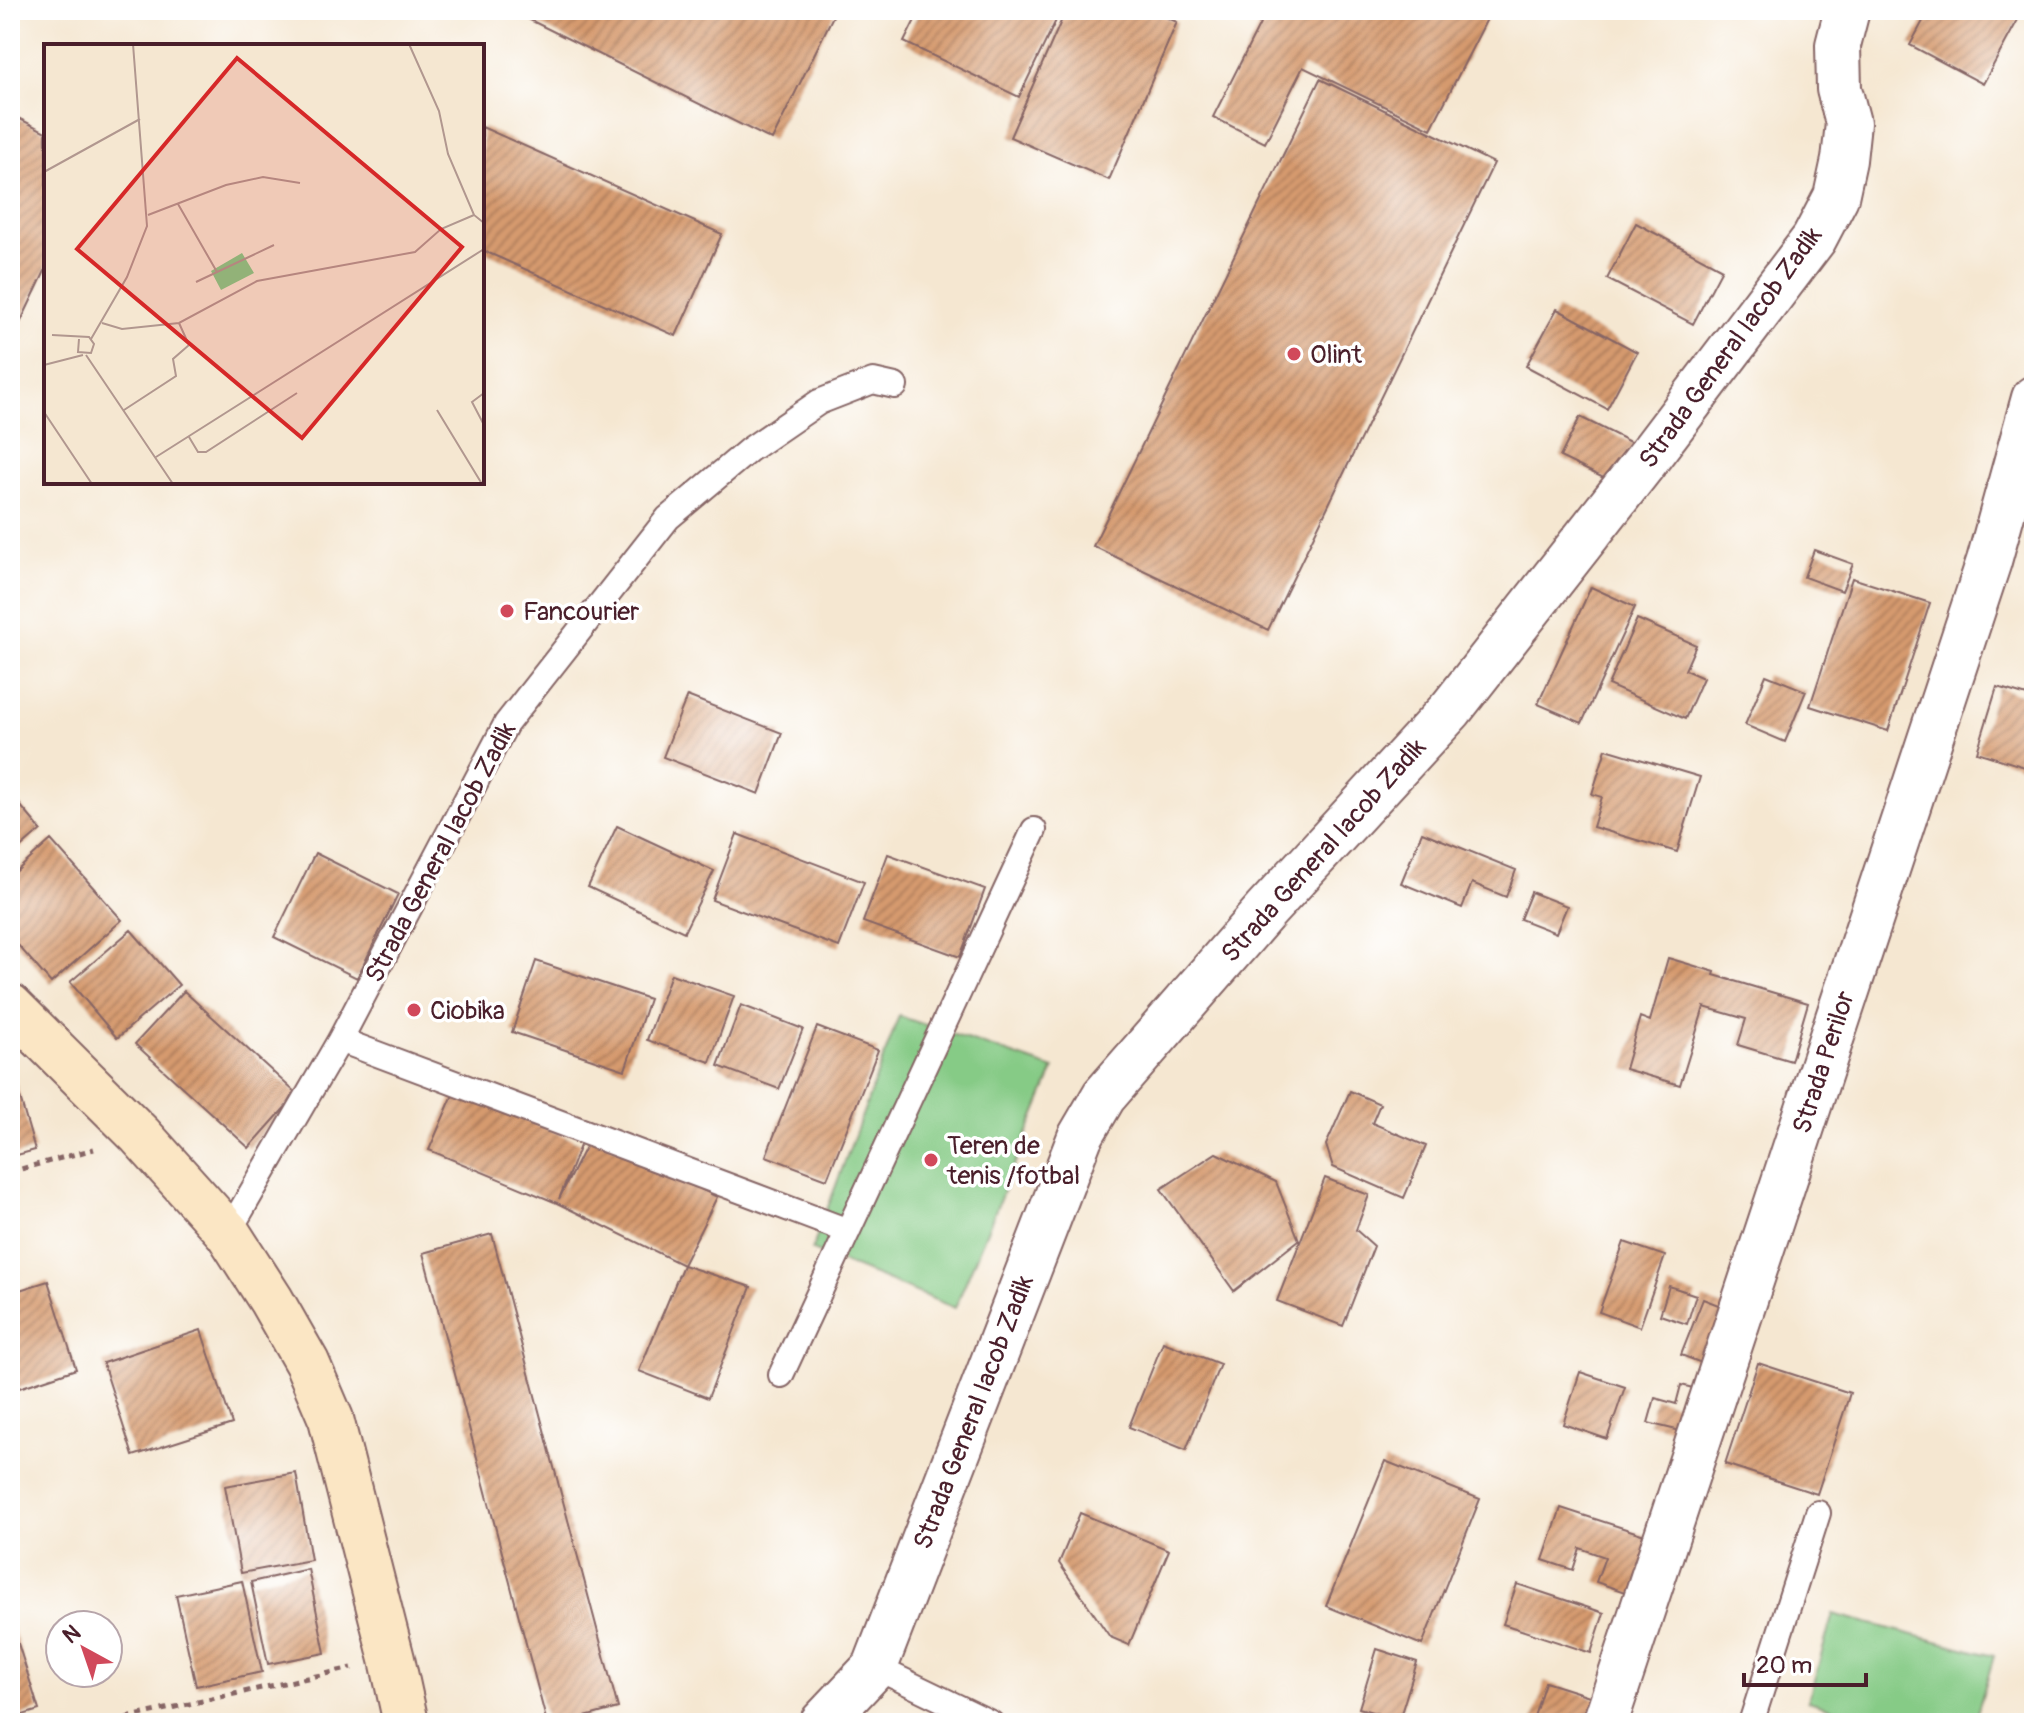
<svg xmlns="http://www.w3.org/2000/svg" width="2044" height="1733" viewBox="0 0 2044 1733" font-family="Pangolin,sans-serif">
  <style>
    .green { fill: #86cb86; stroke: #687558; stroke-width: 2 }
    .building { fill: url(#building-hatch) }
    .lines { fill: none; stroke-linecap: round; stroke-linejoin: round }
    .lane-casing { stroke: #866565; stroke-width: 28 }
    .street-casing { stroke: #866565; stroke-width: 48 }
    .secondary-casing { stroke: #866565; stroke-width: 48 }
    .path { stroke: #866565; stroke-width: 5; stroke-dasharray: 6 6; stroke-linecap: butt }
    .lane { stroke: #fff; stroke-width: 24 }
    .street { stroke: #fff; stroke-width: 44 }
    .secondary { stroke: #fbe6c4; stroke-width: 44 }
    .poi-dot { fill: #d1495b; stroke: #fff; stroke-width: 3 }
    .labels { text-anchor: middle; stroke-width: 7; stroke-linejoin: round; paint-order: stroke }
    .street-label { font-size: 26px; fill: #4a1f2b; stroke: #fff }
    .poi-label { font-size: 26px; fill: #4a1f2b; stroke: #fff; text-anchor: start }
    .inset-road { fill: none; stroke: #b1978f; stroke-width: 2 }
    .view { fill: #d62828; fill-opacity: 0.15; stroke: #d62828; stroke-width: 4 }
    .inset-edge { fill: none; stroke: #4a1f2b; stroke-width: 4 }
  </style>
  <defs>
    <pattern id="building-hatch" width="6" height="6" patternUnits="userSpaceOnUse" patternTransform="scale(2)"><rect width="6" height="6" fill="#d59a6e"/><path d="M-1 1l2-2M0 6l6-6M5 7l2-2" fill="none" stroke="#af7d5b"/></pattern>
  </defs>
  <rect width="100%" height="100%" fill="#fff"/>
  <filter id="ink" filterUnits="userSpaceOnUse"><feTurbulence type="fractalNoise" baseFrequency=".0125" numOctaves="2"/><feDisplacementMap in="SourceGraphic" scale="16" xChannelSelector="R" yChannelSelector="G"/><feConvolveMatrix kernelMatrix="1 2 1 2 8 2 1 2 1" color-interpolation-filters="sRGB"/></filter>
  <filter id="wash" filterUnits="userSpaceOnUse"><feTurbulence type="fractalNoise" baseFrequency=".006" numOctaves="4" result="noise"/><feDisplacementMap in="SourceGraphic" scale="32" xChannelSelector="R" yChannelSelector="G"/><feGaussianBlur stdDeviation="1.8" result="paint"/><feColorMatrix in="noise" values="0 0 0 0 0 0 0 0 0 0 0 0 0 0 0 0 0 1.4 0 .05"/><feComposite in="paint" operator="in"/></filter>
  <g filter="url(#wash)">
    <rect width="100%" height="100%" fill="#f5e7d1"/>
    <path class="green" d="M899,1016L1054,1069L955,1308L812,1250Z
      M1833,1614L1994,1656L1974,1723H1883L1808,1701Z"/>
    <g id="blocks">
      <path class="building" d="M510,10H836L772,140Z
        M920,10H1061L1019,97L904,42Z
        M1066,10H1150L1177,22L1109,180L1010,137Z
        M1267,10H1484L1490,13L1431,129L1303,67L1265,143L1213,117Z
        M1929,10H2009L2020,16L1983,84L1910,45Z
        M1320,79L1494,163L1268,630L1093,546Z
        M10,114L46,132V269L10,344Z
        M482,127L722,234L676,336L482,250Z
        M1636,223L1722,269L1693,324L1607,279Z
        M1557,309L1637,352L1607,409L1526,366Z
        M1580,417L1636,445L1616,484L1560,457Z
        M1814,550L1853,564L1842,591L1804,577Z
        M1852,578L1930,603L1888,731L1810,706Z
        M1591,587L1635,607L1582,723L1538,704Z
        M1637,619L1696,645L1685,670L1703,678L1685,719L1608,685Z
        M1766,675L1806,691L1785,742L1745,725Z
        M1997,687L2034,698V770L1977,752Z
        M687,696L782,733L759,794L663,757Z
        M1606,749L1700,777L1677,852L1593,827L1602,797L1592,794Z
        M10,793L41,830L10,857Z
        M617,826L714,871L684,932L588,887Z
        M1422,832L1516,870L1506,897L1472,883L1462,908L1401,883Z
        M737,834L864,882L839,947L712,900Z
        M51,840L122,920L51,983L10,936V877Z
        M315,853L398,894L357,978L274,937Z
        M888,854L985,889L960,957L863,922Z
        M1531,892L1567,906L1556,933L1520,919Z
        M131,930L179,985L117,1038L70,982Z
        M1668,958L1715,972L1714,975L1808,1003L1791,1061L1738,1045L1746,1019L1704,1007L1680,1085L1625,1069L1640,1017L1650,1021Z
        M536,961L649,999L625,1070L512,1032Z
        M671,974L734,996L710,1062L647,1040Z
        M184,991L297,1094L249,1148L135,1044Z
        M741,1005L803,1029L779,1089L718,1066Z
        M817,1027L878,1050L827,1179L766,1156Z
        M10,1063L35,1150L10,1157Z
        M455,1090L581,1143L559,1199L591,1135L717,1197L683,1265L557,1203L429,1150Z
        M1350,1091L1380,1104L1372,1123L1426,1146L1404,1198L1333,1167L1326,1145Z
        M1216,1153L1276,1182L1299,1240L1234,1291L1161,1189Z
        M1325,1178L1369,1195L1356,1230L1374,1246L1343,1326L1277,1301Z
        M492,1234L618,1708L563,1723H547L423,1253Z
        M1624,1242L1665,1256L1640,1327L1599,1312Z
        M683,1265L751,1287L708,1398L639,1371Z
        M48,1281L76,1369L10,1391V1293Z
        M1669,1286L1696,1295L1687,1324L1660,1315Z
        M1703,1299L1739,1313L1717,1369L1681,1355Z
        M201,1330L232,1424L133,1456L103,1363Z
        M1163,1342L1220,1364L1186,1450L1129,1427Z
        M1758,1363L1850,1393L1817,1494L1725,1464Z
        M1580,1372L1625,1387L1607,1439L1563,1424Z
        M1681,1385L1709,1392L1697,1435L1648,1423L1655,1398L1676,1404Z
        M1385,1461L1480,1499L1422,1645L1326,1606Z
        M296,1473L311,1560L241,1573L225,1486Z
        M1561,1508L1660,1540L1639,1597L1596,1582L1605,1557L1580,1548L1573,1570L1543,1560Z
        M1080,1513L1169,1550L1129,1645L1110,1637L1059,1563Z
        M308,1569L325,1653L268,1664L251,1582Z
        M242,1581L262,1672L196,1686L176,1595Z
        M1517,1584L1604,1613L1591,1653L1503,1624Z
        M10,1618L39,1710L10,1719Z
        M1377,1649L1417,1662L1399,1720L1359,1708Z
        M1545,1682L1599,1699L1591,1723H1532Z"/>
    </g>
  </g>
  <g filter="url(#ink)">
    <use href="#blocks" fill-opacity="0" stroke="#866565" stroke-width="2"/>
    <g class="lines">
      <g class="lane-casing">
        <path id="lane" d="M340,1040L848,1231
          M228,1233L340,1040L506,724L668,518L749,450L819,402L873,381L895,386
          M781,1375L1034,830
          M875,1667L991,1723
          M1751,1723L1818,1513"/>
      </g>
      <g class="street-casing">
        <path id="street" d="M822,1723L875,1667L1080,1137L1104,1096L1265,911L1451,709L1644,463L1814,239L1836,197L1844,160L1848,123L1839,89L1838,45L1847,10
          M1605,1723L1989,561L2034,398"/>
      </g>
      <g class="secondary-casing">
        <path id="secondary" d="M10,1006L140,1135L228,1233L271,1300L307,1363L331,1419L392,1659L406,1723"/>
      </g>
      <path class="path" d="M10,1172L94,1149
        M103,1723L352,1668"/>
      <use href="#lane" class="lane"/>
      <use href="#street" class="street"/>
      <use href="#secondary" class="secondary"/>
    </g>
  </g>
  <g class="poi-dot">
    <circle cx="1294" cy="354" r="8"/>
    <circle cx="507" cy="611" r="8"/>
    <circle cx="414" cy="1010" r="8"/>
    <circle cx="931" cy="1160" r="8"/>
  </g>
  <g class="labels">
    <g class="street-label">
      <text transform="translate(1730 347) rotate(-54)" y="9">Strada General Iacob Zadik</text>
      <text transform="translate(1323 850) rotate(-48)" y="9">Strada General Iacob Zadik</text>
      <text transform="translate(440 852) rotate(-62)" y="9">Strada General Iacob Zadik</text>
      <text transform="translate(1823 1062) rotate(-72)" y="9">Strada Perilor</text>
      <text transform="translate(973 1412) rotate(-69)" y="9">Strada General Iacob Zadik</text>
    </g>
    <g class="poi-label">
      <text x="1310" y="363">Olint</text>
      <text x="523" y="620">Fancourier</text>
      <text x="430" y="1019">Ciobika</text>
      <text x="947" y="1154">Teren de<tspan x="947" dy="30">tenis /fotbal</tspan></text>
    </g>
  </g>
  <g transform="translate(44 44)">
    <rect width="440" height="440" fill="#f5e7d1"/>
    <path d="M198,209L210,229L177,246L167,227Z" fill="#86cb86"/>
    <path class="inset-road" d="M365,0L395,67L404,110L430,171L440,179M0,128L96,75M134,160L173,228M104,171L182,141L219,133L256,139M152,238L230,201M58,279L78,285L135,279L213,237L371,208L397,185L430,171M8,291L45,293L50,300L47,309L34,308L35,295M47,295L83,233L103,182L89,0M42,311L129,440M0,321L39,311M440,349L428,358L440,381M80,366L132,332L129,315L145,301L135,279M393,366L438,440M0,368L48,440M145,393L154,408H162L253,349M112,413L440,205"/>
    <path class="view" d="M193,14L418,203L258,394L33,205Z"/>
    <rect width="440" height="440" class="inset-edge"/>
  </g>
  <rect width="2044" height="1733" fill="none" stroke="#fff" stroke-width="40"/>
  <g transform="translate(84 1649) rotate(320)"><circle r="38" fill="#ffffff" stroke="#b7a5aa" stroke-width="2"/>
  <path d="M0-6L14 30L0 20L-14 30Z" fill="#d1495b"/>
  <text y="-12" font-size="22" font-weight="bold" text-anchor="middle" fill="#4a1f2b">N</text>
  </g>
  <path d="M1744 1673v12h122v-12" fill="none" stroke="#4a1f2b" stroke-width="4"/>
  <text x="1756" y="1673" font-size="24" fill="#4a1f2b" stroke="#ffffff" stroke-width="6" paint-order="stroke">20 m</text>
</svg>
